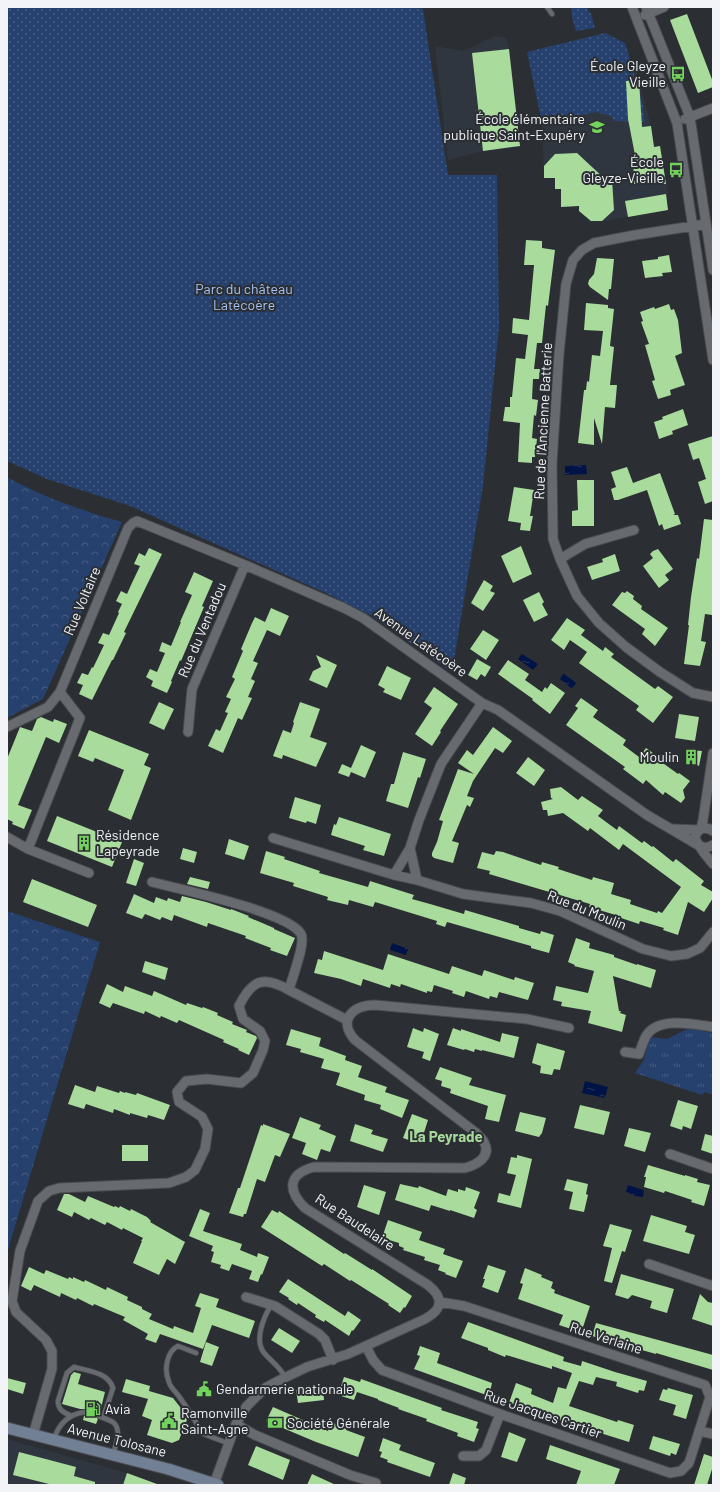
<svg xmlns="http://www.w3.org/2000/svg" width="720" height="1492" viewBox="0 0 720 1492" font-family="Barlow,sans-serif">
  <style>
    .built { fill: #303640 }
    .grass { fill: url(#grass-tufts) }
    .forest { fill: url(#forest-crowns) }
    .park { fill: url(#park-dots) }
    .water { fill: url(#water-ripples) }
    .building { fill: #a8db9c }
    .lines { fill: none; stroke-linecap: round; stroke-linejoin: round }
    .service-casing { stroke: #494b4f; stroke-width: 6 }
    .minor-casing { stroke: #494b4f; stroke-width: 11 }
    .secondary-casing { stroke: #494b4f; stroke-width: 13 }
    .service { stroke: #676a6f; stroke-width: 4.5 }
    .minor { stroke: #676a6f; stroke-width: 9 }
    .secondary { stroke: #728096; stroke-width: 11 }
    .labels { text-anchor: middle; stroke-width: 4; stroke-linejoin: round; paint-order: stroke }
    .poi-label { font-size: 14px; fill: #f2f4f7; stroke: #2b2e32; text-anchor: start }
    .park-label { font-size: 14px; fill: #a4c2f4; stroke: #2b2e32 }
    .street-label { font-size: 14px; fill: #f2f4f7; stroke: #2b2e32 }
    .neighbourhood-label { font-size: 15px; font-weight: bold; fill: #a6d99a; stroke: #2b2e32 }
  </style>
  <defs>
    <pattern id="grass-tufts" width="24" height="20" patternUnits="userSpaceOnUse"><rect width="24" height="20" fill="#26416e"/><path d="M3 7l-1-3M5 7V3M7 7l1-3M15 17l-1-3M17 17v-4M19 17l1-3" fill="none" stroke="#465d83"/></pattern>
    <pattern id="forest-crowns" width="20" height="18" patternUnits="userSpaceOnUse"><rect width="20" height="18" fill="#26416e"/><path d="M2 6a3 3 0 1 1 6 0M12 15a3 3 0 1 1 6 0" fill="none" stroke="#465d83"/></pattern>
    <pattern id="park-dots" width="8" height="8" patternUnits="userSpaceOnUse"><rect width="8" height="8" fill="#26416e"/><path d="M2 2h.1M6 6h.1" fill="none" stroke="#465d83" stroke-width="1.8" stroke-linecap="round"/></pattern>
    <pattern id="water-ripples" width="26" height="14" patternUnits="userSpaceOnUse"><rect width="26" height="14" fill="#001346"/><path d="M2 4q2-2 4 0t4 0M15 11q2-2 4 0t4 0" fill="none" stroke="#263661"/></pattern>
  </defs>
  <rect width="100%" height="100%" fill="#2b2e32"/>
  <path class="built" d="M605,33L625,43L639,80L651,126L655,147L660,146L668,194L666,195L668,210L603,221L591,222L579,211V206L561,207V189L555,178H544L542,123L527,52Z
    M495,36L506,38L509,49L520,147L483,151L448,160L435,46L464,51Z
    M7,1439L127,1473L159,1485H7Z"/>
  <path class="grass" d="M689,1028L713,1033V1095L705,1092L702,1095L635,1073L644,1060L650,1037L667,1039Z"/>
  <path class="forest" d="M7,477C43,497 83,511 122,522L43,699L7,718Z
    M7,911L100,942L7,1253Z"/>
  <path class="park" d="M7,7H410L423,9L448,175H497L499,327L483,486L452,672L372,616L326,593L130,506L47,479L7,461Z
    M571,7H586L591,14L595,28L576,31L572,17Z
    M605,33L625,43L643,106L645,122L614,121L611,116L596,112L542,123L527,52Z"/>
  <path class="water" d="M586,465L587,474L565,475V466Z
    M522,654L538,664L533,670L518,659Z
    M563,674H564L575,682L576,684L572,688H571L560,679Z
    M392,943L408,949L406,955L390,950Z
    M585,1081L608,1087L605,1098L582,1093Z
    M628,1185L644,1190L643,1197L635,1196L626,1192Z"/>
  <path class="building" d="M687,14L713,82V87L698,93L670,20Z
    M509,49L520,146L483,151L472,53Z
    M639,80L642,127L651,126L654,147L660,146L666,184H634L633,155H635L628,119L626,81Z
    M577,153L606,180H612L614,210L602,221H591L579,211V206L561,207V189H555V178H544V166L555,154Z
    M666,194L668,210L628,217L625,201Z
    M526,240L542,241V248L555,250L548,306L546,305L542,343H537L534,369H540L539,379H533L532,399L538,400L536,416L534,415L532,438L537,439L535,457H532V463L518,462L520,423L503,421L505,407H510V397H512L516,358L525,359L528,335L512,333L513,318L529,320L534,265H524Z
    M669,255L672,272L662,273L663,276L645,278L642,261L658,259V257Z
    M597,258L614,259L611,289H609L608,300L590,287L588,284L589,280L594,274Z
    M586,303L608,305V308L614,309L610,346L614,347L610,385H617L615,408L605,407L602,444L594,418V445L578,443L584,390H586L587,381L589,382L592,355L600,356L603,331L584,330Z
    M669,304L671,310L674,309L678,320L682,353L675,356L685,385L670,390L671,395L658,399L652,381L655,380L645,345L649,344L641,322L643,321L640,312L654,307L655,309Z
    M683,409L688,425L672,431L673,434L659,439L654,422L663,419L662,417Z
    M713,436V501L705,504L698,482L706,479L699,458L693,460L688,444Z
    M627,467L633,483L660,473L675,514L673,515H678L681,524L664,530L662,524L659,526L647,490L618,500H614L611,489L616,487L611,472Z
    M577,480H594V526H572V511L578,510Z
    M514,487L534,490L530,516H533L530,531L520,530L521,523L508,521Z
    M704,519L713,520V610L712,615L705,614L701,641L706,642L700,666L684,664L689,625H688L691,597L697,558L699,559Z
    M521,546L532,574L513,583L501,556Z
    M149,548L162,554L124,632L126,633L113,660H112L92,700L79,694L83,685L77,683L82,673L88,675L92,667L93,668L104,645L98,643L103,633L109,635L119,613L118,612L122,604L116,601L121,591L127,594L131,585L140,566L134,564L139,553L145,556Z
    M658,549L673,569L665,575L669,580L659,588L643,566L653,558L650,554L653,551Z
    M615,554L620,571L592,580L587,567L603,562L602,559Z
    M194,572L213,581L202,606L204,607L181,661L180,660L171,681L172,682L167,693L151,686L153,681L146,677L150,669L157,672L165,653L159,651L162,642L171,646L181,622H180L192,595L185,592Z
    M484,580L493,586L490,591L495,593L483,611L471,603Z
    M627,591L634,596L633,599L642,606L641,609L668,628L655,646L642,634L645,629L612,605L622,592L625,593Z
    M539,592L544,602L542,604L548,615L534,622L523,600Z
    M271,608L289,616L280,636L267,630L253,661L258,663L251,679L255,681L248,697L252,698L242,720L238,718L223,753L208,746L216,729L220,731L228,713L225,712L231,699L226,697L235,679L232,677L243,651L241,649L252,623L255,617L265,622Z
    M567,618L585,630L581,635L603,651L605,647L614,654L611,657L655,689L658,686L673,697L653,723L636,710L639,706L579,663L587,652L570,640L564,650L551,640Z
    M483,630L499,640L486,660L470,649Z
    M316,655L337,665L327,688L309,680L313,671L321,667Z
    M477,659L491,667L485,677L481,674L477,680L468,675Z
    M508,660L529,674L525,680L542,692L545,687L547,689L551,683L565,693L550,714L532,700L533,699L498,674Z
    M387,666L411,678L401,700L383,692L385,689L378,685Z
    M434,687L458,704L440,731L441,732L432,746L415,734L432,708L424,702Z
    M581,698L598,710L593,717L626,740L623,745L639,757L646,748L661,759L660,761L678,774L679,773L690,781L683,790L685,798L681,803L665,792L663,795L646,780L643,784L623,769L625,767L566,725L578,708L575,706Z
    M159,702L174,709L164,730L149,723Z
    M300,702L320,709L310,737L327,743L316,767L283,755L282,759L273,756L283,730L291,733L287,745L294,723L293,722Z
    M679,714L699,717L695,741L675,738Z
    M41,717L53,722L54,719L67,724L59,743L46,737L18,805L32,810L24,829L12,824L13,822L7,819V759L20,727L32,731L37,719Z
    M493,727L512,741L503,753L495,748L473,781L467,796L474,798L470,807L467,805L452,841L459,843L453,863L434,858L432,856V853L437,842L443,821L439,820L458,769L474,774L458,763L467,750L473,755Z
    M89,730L149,754L144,765L151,768L131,820L108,810L124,770L95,758L93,762L78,756Z
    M361,745L376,752L365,778L351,772L349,777L338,773L342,764L351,768Z
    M688,750L702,751L699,766L687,761Z
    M403,752L426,759L420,778L418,777L408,808L386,801L391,784H394Z
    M528,757L545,770L534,786L516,773Z
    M561,787L578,800L582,796L603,810L598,816L617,830L619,826L642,843L644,841L652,847L653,846L673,862L676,859L704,881L701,885L713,892V898L704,912L688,902L678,935L663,930L664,928L640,921L639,924L618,917L619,916L589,907L590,904L489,874L490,871L477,868L482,852L494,855L496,851L503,852L541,865L542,862L559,867L558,869L592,880L593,877L614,883L611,894L631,900L630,904L657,913L658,911L662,913L681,887L623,844L619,850L590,828L588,831L563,813L548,816L547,810H543L541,802L553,799L551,798L550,789Z
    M295,797L321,805L316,824L307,821L306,823L289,818Z
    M57,816L122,842L112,867L47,841Z
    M339,817L391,834L384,856L363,850L365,846L331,835L334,824L336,825Z
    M229,839L249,846L244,860L225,854Z
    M183,848L197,852L194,863L180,859Z
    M266,851L285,857L284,859L320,871L319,873L368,887L370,881L414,895L412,899L430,904L464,914L465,910L519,926V928L540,934L541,931L554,935L549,953L531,948V946L447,922L445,927L436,924L437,921L375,902L373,907L349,900L348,905L327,900L328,897L293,886L294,883L260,873Z
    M134,859L144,863L136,886L126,883Z
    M190,877L210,882L208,889L187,884Z
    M32,879L97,905L88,927L23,902Z
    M134,894L154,903L156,897L167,901L168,898L180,902L182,896L206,902L231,910V909L249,916L248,917L274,928V929L295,938L287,956L270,950L271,948L245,938L246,936L208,923L207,927L174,915L172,921L162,917L160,920L145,914L142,919L126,913Z
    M576,938L590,943L589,948L614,955V957L637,965V964L656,970L651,988L613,976L619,1011H621L620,1013L626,1015L622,1032L588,1023L591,1011L561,1006L562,1002L553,1000L556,986L588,993L594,971L574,966L575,965L568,962Z
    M324,951L383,970L388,954L449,974L452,966L482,976L484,970L514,980L515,977L534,983L528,1000L499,992L497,998L490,996L489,999L466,991L464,997L452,993L453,991L434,985L432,992L427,991V993L401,984L400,987L391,984L390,988L363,979L361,986L341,979L314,973L318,959L322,960Z
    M145,961L168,968L165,980L142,972Z
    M107,984L123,992L125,986L152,996L154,991L186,1005L187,1003L202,1008L203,1007L218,1013L217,1015L233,1022L232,1024L247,1030L246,1032L256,1036L257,1038L249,1055L238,1050L239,1049L223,1042L224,1040L179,1020L177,1023L161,1016L160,1018L145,1011L144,1014L113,1003L110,1008L99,1003Z
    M413,1028L423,1032L424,1028L439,1034L430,1061L422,1058L424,1052L407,1047Z
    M453,1028L461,1031V1029L500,1042L502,1033L519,1037L514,1058L482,1050V1051L475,1049L474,1052L465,1049L464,1050L447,1045Z
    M291,1029L321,1038L319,1046L346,1056L345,1060L362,1066L358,1077L387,1087L385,1092L409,1100L402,1118L380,1109L381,1105L364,1100L365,1095L336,1085L340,1073L321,1068L324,1059L300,1052L301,1049L286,1045Z
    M537,1043L565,1051L560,1070L554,1069L552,1075L540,1073L541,1066L532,1063Z
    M440,1067L472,1078L469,1085L506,1095L499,1122L485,1119L488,1106L450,1093L451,1089L441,1086L442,1081L435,1079Z
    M75,1085L95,1092L97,1086L119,1093L120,1091L125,1093V1092L136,1095L137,1093L170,1105L164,1120L148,1115L147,1118L130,1113V1115L114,1109L113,1113L86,1104L84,1109L68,1104Z
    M678,1100L698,1106L691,1129L683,1126L682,1130L670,1126Z
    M580,1105L610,1112L604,1135L574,1128Z
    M520,1112L546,1118L542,1133L539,1137L515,1131Z
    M412,1114L428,1120L421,1142L415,1140L414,1142L403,1138Z
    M300,1117L321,1125L319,1129L336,1136L330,1152L321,1149L317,1160L302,1154L306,1143L292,1138Z
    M263,1124L290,1134L280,1157L275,1155L265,1182L257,1179L246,1214H244L243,1217L229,1213L238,1188H240L261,1125L263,1126Z
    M355,1124L373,1130L371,1134L388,1139L383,1152L350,1141Z
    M629,1128L651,1133L645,1152L624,1146Z
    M705,1134L713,1136V1154L701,1150Z
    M122,1145H148V1161H122Z
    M517,1155L532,1159L521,1208L497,1202L499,1193L510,1196L516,1175L507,1173L511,1157L517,1158Z
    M648,1165L685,1176V1175L698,1179L697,1182L710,1185L704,1206L691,1202L692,1200L665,1191L664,1193L644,1187L646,1177H644Z
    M567,1179L588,1184L586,1194L588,1195L584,1212L569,1209L573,1192L564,1190Z
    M400,1184L418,1188L419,1186L446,1196L448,1189L458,1192V1189L465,1191L466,1187L480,1192L474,1208L477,1210L474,1218L450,1210V1211L431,1205L429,1211L395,1200Z
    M364,1185L386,1192L379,1215L357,1207Z
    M64,1194H69L85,1202L88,1196L114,1207L115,1206L119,1208L120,1206L130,1211L131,1209L147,1217L151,1221L150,1222L185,1242L175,1264L167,1259L159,1275L133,1263L142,1241H141L143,1238L123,1228L122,1230L107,1222L105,1225L91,1218L89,1220L74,1212L72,1217L57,1210Z
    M200,1209L210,1213L203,1231L242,1244L240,1250L257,1257L258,1253L269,1257L262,1275L261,1274L258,1282L249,1279L252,1271L232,1264L229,1271L220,1268L221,1265L211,1262L214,1252L211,1251L213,1246L189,1236Z
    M272,1210L278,1213L279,1211L285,1215L344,1254L345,1253L372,1270V1269L412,1296L405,1308L404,1307L400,1313L388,1305L389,1304L351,1280L350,1281L324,1264L322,1266L261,1227Z
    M651,1215L687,1226L685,1232L695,1235L689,1254L643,1241Z
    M388,1220L422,1232L419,1240L445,1249L443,1254L463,1261L456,1278L445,1274L446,1273L438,1270L440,1265L424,1260L425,1257L403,1250L404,1248L399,1246V1243L382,1238Z
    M610,1224L632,1230L625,1252L622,1251L612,1283L604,1281L612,1248L603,1246Z
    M488,1265L506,1271L498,1293L482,1287L485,1279H483Z
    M29,1267L44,1274L46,1270L68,1279L69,1277L73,1279V1277L84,1282L85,1280L106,1290L107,1287L128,1297L127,1300L142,1307V1309L152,1314L149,1319L173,1329L174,1326L193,1333L201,1308L195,1306L200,1293L219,1299L216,1307L255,1321L249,1338L212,1325L203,1349L160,1334L156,1343L145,1339L148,1334L123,1320L125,1317L94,1304L93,1306L77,1298L76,1300L61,1293L60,1297L34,1285L31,1291L21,1286Z
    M525,1268L542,1275L541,1277L553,1282L551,1288L555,1290L554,1293L590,1306L583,1327L573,1324L571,1329L559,1325L563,1315L518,1299L523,1284L520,1283Z
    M621,1274L674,1289L667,1313L650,1308L652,1301L632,1295L628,1299L615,1295Z
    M288,1279L345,1316L348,1311L361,1320L353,1331L352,1330L349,1336L325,1320L324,1322L315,1317L316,1315L298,1303L297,1305L288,1299L289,1298L279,1292Z
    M700,1294L708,1302L713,1303V1326L692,1319Z
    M468,1322L564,1357L563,1361L581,1366L582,1361L615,1372L647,1381L644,1391L639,1390L638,1393L616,1386L617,1382L596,1377L593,1385L579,1381L569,1406L617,1422L618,1420L634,1425L629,1442L562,1421L526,1407V1408L509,1403L516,1383L532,1389L531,1394L553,1403L558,1387L566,1389L572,1373L552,1366V1369L506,1355L505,1357L488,1350V1348L461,1338Z
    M596,1323L713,1355V1370L656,1353V1354L592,1336Z
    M279,1328L300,1341L292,1353L271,1340Z
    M206,1342L219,1347L212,1366L200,1362Z
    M420,1346L440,1353L437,1363L492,1383L489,1396L414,1369L420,1356L417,1355Z
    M74,1372L81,1374L78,1384L105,1392L100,1412L95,1415L98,1419L96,1424L83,1420L84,1416L89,1413L87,1409H80L62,1404L71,1375Z
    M344,1377L360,1382L361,1379L442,1408L441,1410L478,1422L476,1428L479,1429L474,1442L457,1436L458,1433L426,1421L427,1419L398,1409L399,1408L378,1400V1399L357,1392L354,1400L338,1395Z
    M7,1378L26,1383L23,1394L7,1389Z
    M126,1379L150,1386L149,1391L173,1398L188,1417L179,1440L172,1443L147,1435L152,1420L142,1416L148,1399L122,1392Z
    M323,1387L324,1400L298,1403L296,1390Z
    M668,1388L693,1395L686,1419L673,1415L676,1405L659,1400L663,1389L667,1390Z
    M273,1407L328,1431L330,1422L347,1428L346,1430L365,1437L358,1457L316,1442L266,1421Z
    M509,1432L526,1439L517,1462L501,1457Z
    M653,1436L680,1444L676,1455L671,1453L670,1456L649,1449Z
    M383,1438L401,1445L399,1450L435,1463L430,1477L387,1462L388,1460L380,1457L382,1452L379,1451Z
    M550,1445L620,1469L614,1485H576L581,1471L546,1459Z
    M256,1446L290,1460L283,1480L248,1465Z
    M19,1452L76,1467L74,1476L95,1482V1485H53L13,1475Z
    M704,1454L713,1457V1466L707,1485H694Z
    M127,1473L157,1484V1485H123Z
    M453,1473L466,1478L464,1485H449Z
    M312,1474L336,1485H307Z"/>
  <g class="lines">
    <g class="service-casing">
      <path id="service" d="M547,7L552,14
        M271,1305C264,1317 253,1341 265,1354C273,1363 279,1366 285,1377
        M196,1353L178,1346C166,1352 164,1371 169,1382C170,1387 175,1391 178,1395C187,1408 196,1419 201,1433L230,1444
        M72,1416C64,1413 58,1410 58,1401L67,1373L74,1367C88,1371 108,1372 113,1388L103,1418
        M99,1416C103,1418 110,1420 114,1423C122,1431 115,1446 113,1455
        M54,1439C59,1423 69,1414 85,1412"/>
    </g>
    <g class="minor-casing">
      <path id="minor" d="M632,7L677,123L713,360
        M646,7L690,117L713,270
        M645,15L664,7
        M685,119L713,108
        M706,224L635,235L594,243L582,250L573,260L566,284L559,354L552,463L553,539L560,559L577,596L599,623L626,647L660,672L693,693L713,697
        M560,559L585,544L634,530
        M7,727L48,707L60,692L128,528L133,523L137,521L245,565L344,608L363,618L482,703L498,710L647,815L698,845
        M188,732L192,689L245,565
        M673,829L700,830
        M701,829L703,820L713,753
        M713,831C705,825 696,829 695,839L704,853L713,864
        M7,837L28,849L89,873
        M273,838L394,875L417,880L463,894L531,903L560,911L643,949L671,956L687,954L700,948L713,932
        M700,846L706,848L713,845
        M410,848L417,880
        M28,849L80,718L60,692
        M394,875L410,848L419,820L441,764L482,703
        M289,990L347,1020
        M625,1052L639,1054C641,1048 643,1042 646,1036C658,1016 694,1024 713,1027
        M670,1154L713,1169
        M649,1264L713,1286
        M246,1297L275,1306L319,1334L325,1340L333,1360
        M366,1346L373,1360L382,1370L500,1414L670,1473L681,1471L689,1463L710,1397L705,1385L464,1306L440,1302
        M236,1424L255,1435L350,1475L376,1483
        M699,1431L713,1434
        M33,1435L52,1369V1351L46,1340L16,1312L12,1301L20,1251L38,1201L49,1191L59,1188L169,1183L186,1177L195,1170L205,1149L208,1129L202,1117L179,1102L177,1092L186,1081L207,1079L241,1083L253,1073L263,1050L265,1041L260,1031L243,1019L239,1006C252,980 263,975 289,990C292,978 306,943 301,934C289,912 179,889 152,882
        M463,1456H479L486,1450L500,1414
        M214,1484L236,1424L246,1407L265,1388L278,1381L307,1367L348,1354L425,1319C443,1309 444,1298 428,1285L305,1208C287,1190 288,1174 314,1167L465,1168C476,1165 492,1157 484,1142C482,1138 478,1135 475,1132L355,1040C337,1020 353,1005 375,1005L527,1019L569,1028"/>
    </g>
    <g class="secondary-casing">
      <path id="secondary" d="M7,1428L168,1469L218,1485"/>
    </g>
    <use href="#service" class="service"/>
    <use href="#minor" class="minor"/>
    <use href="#secondary" class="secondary"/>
  </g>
  <defs>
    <g id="bus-bare" transform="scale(1.2)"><path d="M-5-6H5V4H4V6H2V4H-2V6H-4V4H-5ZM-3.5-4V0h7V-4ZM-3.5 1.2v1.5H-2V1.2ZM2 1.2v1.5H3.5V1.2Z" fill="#73d25d" stroke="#2b2e32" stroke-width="2.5" paint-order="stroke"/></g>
    <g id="school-bare" transform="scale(1.2)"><path d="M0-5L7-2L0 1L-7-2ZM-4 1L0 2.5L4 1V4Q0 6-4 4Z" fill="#73d25d" stroke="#2b2e32" stroke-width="2.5" paint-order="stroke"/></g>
    <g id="building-bare" transform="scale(1.2)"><path d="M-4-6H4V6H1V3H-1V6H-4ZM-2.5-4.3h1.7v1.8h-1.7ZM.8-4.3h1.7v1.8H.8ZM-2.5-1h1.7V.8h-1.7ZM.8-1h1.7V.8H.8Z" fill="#73d25d" stroke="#2b2e32" stroke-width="2.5" paint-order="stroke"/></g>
    <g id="civic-bare" transform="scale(1.2)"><path d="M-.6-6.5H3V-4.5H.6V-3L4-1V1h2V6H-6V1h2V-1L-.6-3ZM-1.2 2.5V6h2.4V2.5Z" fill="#73d25d" stroke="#2b2e32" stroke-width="2.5" paint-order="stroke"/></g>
    <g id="fuel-bare" transform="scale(1.2)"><path d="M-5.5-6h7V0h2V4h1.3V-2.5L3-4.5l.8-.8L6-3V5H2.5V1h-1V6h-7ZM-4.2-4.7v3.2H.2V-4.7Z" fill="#73d25d" stroke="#2b2e32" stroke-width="2.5" paint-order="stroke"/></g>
    <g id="bank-bare" transform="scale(1.2)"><path d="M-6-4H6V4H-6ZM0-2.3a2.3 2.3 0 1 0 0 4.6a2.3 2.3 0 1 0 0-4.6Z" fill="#73d25d" stroke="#2b2e32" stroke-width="2.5" paint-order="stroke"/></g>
  </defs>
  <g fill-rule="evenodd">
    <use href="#bus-bare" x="678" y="74"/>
    <use href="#school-bare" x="597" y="127"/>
    <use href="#bus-bare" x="676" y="170"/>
    <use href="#building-bare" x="691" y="757"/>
    <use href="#building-bare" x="84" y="843"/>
    <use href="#civic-bare" x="204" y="1389"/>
    <use href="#fuel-bare" x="93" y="1409"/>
    <use href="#civic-bare" x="169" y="1421"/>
    <use href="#bank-bare" x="275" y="1423"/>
  </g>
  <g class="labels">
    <g class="poi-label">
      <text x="666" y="71" text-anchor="end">École Gleyze<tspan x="666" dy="16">Vieille</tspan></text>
      <text x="585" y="124" text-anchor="end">École élémentaire<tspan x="585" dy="16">publique Saint-Exupéry</tspan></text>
      <text x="664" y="167" text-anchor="end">École<tspan x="664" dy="16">Gleyze-Vieille</tspan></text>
      <text x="679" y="762" text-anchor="end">Moulin</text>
      <text x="96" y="840">Résidence<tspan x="96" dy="16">Lapeyrade</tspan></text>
      <text x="216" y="1394">Gendarmerie nationale</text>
      <text x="105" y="1414">Avia</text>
      <text x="181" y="1418">Ramonville<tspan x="181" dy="16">Saint-Agne</tspan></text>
      <text x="287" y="1428">Société Générale</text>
    </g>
    <g class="park-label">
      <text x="244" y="294">Parc du château<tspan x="244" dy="16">Latécoère</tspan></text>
    </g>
    <g class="street-label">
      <text transform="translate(543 421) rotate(-87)" y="5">Rue de l'Ancienne Batterie</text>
      <text transform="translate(82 601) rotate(-67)" y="5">Rue Voltaire</text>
      <text transform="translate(202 630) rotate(-67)" y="5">Rue du Ventadou</text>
      <text transform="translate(421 642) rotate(35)" y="5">Avenue Latécoère</text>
      <text transform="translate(587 910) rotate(22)" y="5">Rue du Moulin</text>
      <text transform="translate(355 1222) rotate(33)" y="5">Rue Baudelaire</text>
      <text transform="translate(606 1338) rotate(18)" y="5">Rue Verlaine</text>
      <text transform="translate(543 1414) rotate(19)" y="5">Rue Jacques Cartier</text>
      <text transform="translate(117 1440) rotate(14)" y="5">Avenue Tolosane</text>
    </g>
    <g class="neighbourhood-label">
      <text x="446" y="1142">La Peyrade</text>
    </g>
  </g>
  <rect width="720" height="1492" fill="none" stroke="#f2f4f7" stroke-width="16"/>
</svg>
